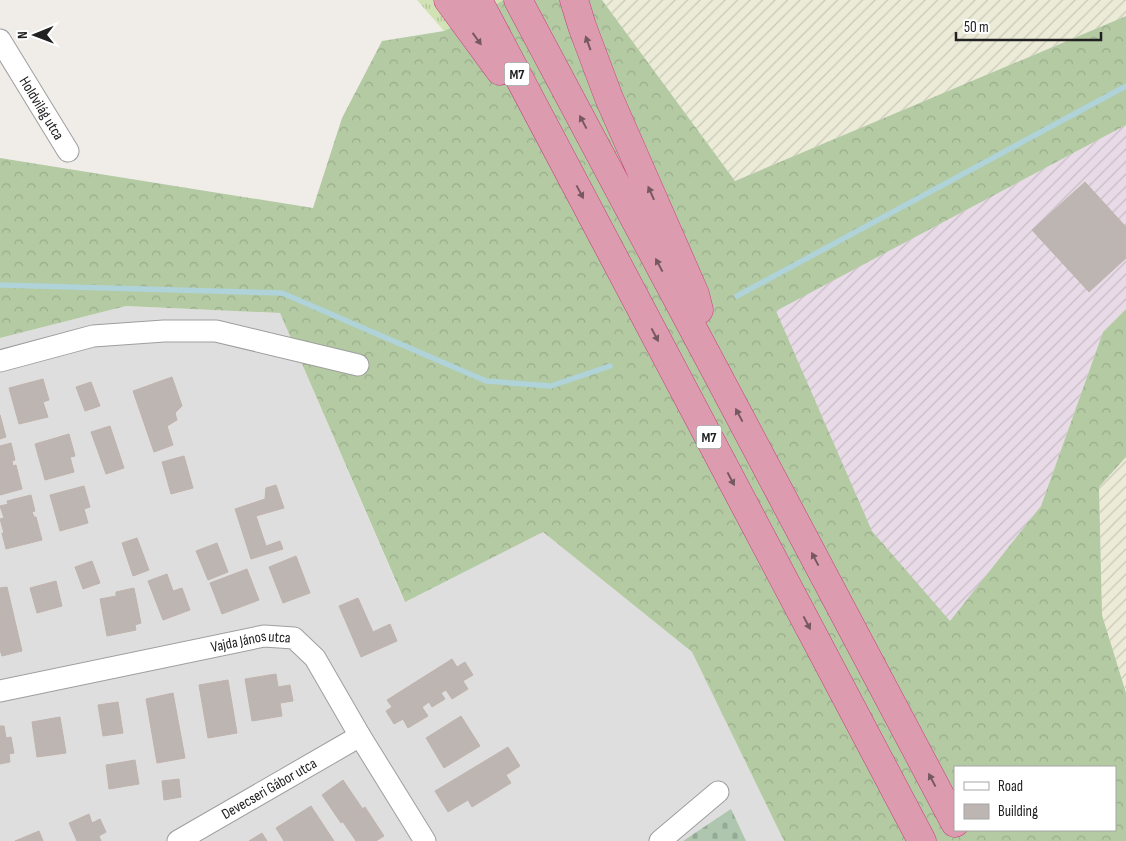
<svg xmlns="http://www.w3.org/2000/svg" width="1126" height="841" viewBox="0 0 1126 841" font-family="'Sofia Sans Condensed',sans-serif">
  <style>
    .residential { fill: #dfdede }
    .industrial { fill: url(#industrial-furrows) }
    .farmland { fill: url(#farmland-furrows) }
    .grass { fill: url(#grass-tufts) }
    .forest { fill: url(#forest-crowns); fill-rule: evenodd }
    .cemetery { fill: url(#cemetery-stones) }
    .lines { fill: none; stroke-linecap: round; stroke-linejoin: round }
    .stream { stroke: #afd3d8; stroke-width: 5.5 }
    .building { fill: #bdb5b2; stroke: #c0b3ad }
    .minor-casing { stroke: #9e9e9e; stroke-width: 23 }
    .motorway-casing { stroke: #c53e7d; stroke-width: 29 }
    .minor { stroke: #fff; stroke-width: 21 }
    .motorway { stroke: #dd9baf; stroke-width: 28 }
    .oneway { fill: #765861 }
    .labels { text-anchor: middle; stroke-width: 4; stroke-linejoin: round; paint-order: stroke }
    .shield { fill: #fff; stroke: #646464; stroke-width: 1 }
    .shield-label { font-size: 14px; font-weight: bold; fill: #212121 }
    .street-label { font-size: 15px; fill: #212121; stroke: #fff }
  </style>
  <defs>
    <pattern id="industrial-furrows" width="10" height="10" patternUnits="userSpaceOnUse" patternTransform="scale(1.25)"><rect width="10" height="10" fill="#e8dbe7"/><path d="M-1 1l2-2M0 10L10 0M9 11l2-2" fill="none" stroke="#c7bcc6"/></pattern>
    <pattern id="farmland-furrows" width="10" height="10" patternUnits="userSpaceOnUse" patternTransform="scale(1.25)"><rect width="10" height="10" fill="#ecebd7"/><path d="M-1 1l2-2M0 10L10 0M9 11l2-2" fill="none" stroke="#cac9b8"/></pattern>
    <pattern id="grass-tufts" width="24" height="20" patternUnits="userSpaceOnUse" patternTransform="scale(1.25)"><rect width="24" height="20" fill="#d1e3b5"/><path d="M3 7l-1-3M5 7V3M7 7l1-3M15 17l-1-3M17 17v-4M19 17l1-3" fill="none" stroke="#b3c29b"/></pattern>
    <pattern id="forest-crowns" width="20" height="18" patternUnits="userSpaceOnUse" patternTransform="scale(1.25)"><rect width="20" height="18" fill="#b3caa3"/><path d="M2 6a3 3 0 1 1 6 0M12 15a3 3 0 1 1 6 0" fill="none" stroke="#9aad8c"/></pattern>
    <pattern id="cemetery-stones" width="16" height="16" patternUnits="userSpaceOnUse" patternTransform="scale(1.25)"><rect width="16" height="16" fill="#adc6ad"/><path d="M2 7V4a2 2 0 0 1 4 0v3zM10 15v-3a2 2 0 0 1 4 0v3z" fill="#95aa95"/></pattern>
  </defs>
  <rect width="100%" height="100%" fill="#f0ede9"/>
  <path class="residential" d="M126,306L280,313L404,601L543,532L692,652L784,841H0V338Z"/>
  <path class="industrial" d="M1126,125V309L1103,332L1041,506L950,622L872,531L775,311Z"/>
  <path class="farmland" d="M602,0H1126V16L735,181Z
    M1126,457V693L1102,615L1099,487Z"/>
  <path class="grass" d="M417,0H504L444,31Z"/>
  <path class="forest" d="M504,0H602L735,181L1126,16V125L776,311L872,531L950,621L1041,506L1103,332L1126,309V457L1099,487L1102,615L1126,693V841H784L692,652L543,532L405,602L280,313L126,306L0,338V158L313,208L342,118L382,41L444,31ZM955,767H1115V830H955Z"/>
  <path class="cemetery" d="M731,809L746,841H683Z"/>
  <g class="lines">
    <path class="stream" d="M0,285L282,293L486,381L551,386L610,366
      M737,296L1126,86"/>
  </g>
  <path class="building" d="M1085,182L1126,227V258L1089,292L1032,230Z
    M172,377L182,406L175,413L177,420L167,426L173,445L154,452L133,391Z
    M43,379L49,400L43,402L48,417L19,424L9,388Z
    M91,382L100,406L85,411L76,387Z
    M0,415L6,437L0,439Z
    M110,426L124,468L106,474L91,432Z
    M69,434L75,456L70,457L74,472L45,480L35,444Z
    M11,443L15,460L12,461L13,466L16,465L22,489L0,495V446Z
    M184,456L193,488L171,494L162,462Z
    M276,485L284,508L256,516L266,546L280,541L283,549L251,559L235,509L265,499L266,488Z
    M84,486L90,507L84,509L88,523L60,531L50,495Z
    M31,495L35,511L32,512L34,517H36L42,540L6,549L2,533H4L0,519L4,518L0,506L8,504L7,501Z
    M137,538L149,570L133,576L122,543Z
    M217,543L228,572L208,580L196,551Z
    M296,556L310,593L283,603L269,567Z
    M92,561L100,583L83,589L75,567Z
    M247,569L259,600L222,614L210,583Z
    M167,574L173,591L182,588L190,610L163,620L148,581Z
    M56,581L62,606L37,613L30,588Z
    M7,587L22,651L2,656L0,650V588Z
    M134,588L141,623L135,625L136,630L107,636L100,599L116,596V592Z
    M358,598L373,632L390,624L397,641L361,657L339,606Z
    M452,659L457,667L465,662L473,675L463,681L468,689L452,699L446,690L441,693L445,699L432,707L429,702L422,707L428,716L408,728L403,719L394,724L386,711L392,707L387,700Z
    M276,674L278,687L290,685L293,701L280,703L282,716L252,721L245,679Z
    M228,680L237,733L208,738L199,685Z
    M173,693L185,758L157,763L146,699Z
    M118,702L123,733L103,736L98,705Z
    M461,716L480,746L444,768L426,738Z
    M60,717L66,753L37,757L32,722Z
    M0,726H4L6,738L11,737L14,753L9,754L10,762L0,764Z
    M508,747L520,766L506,775L511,783L472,807L468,800L448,812L435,791Z
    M135,760L139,784L109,789L106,765Z
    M179,779L181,797L164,800L162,781Z
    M343,780L362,808L341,823L322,795Z
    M311,806L334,841H284L276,828Z
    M365,807L384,836L376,841H356L343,822Z
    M89,814L92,823L100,819L106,832L99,836L101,841H77L69,823Z
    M39,831L43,841H15Z
    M262,833L267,841H249Z"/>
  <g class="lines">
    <g class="minor-casing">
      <g id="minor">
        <path id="s1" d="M0,40L68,151"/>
        <path d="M0,361L93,336L164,331H216L358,365"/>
        <path id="s2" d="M0,691L264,636L294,638L315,658L360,736L425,841"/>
        <path id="s3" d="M178,841L360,736"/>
        <path d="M660,841L718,792"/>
      </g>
    </g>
    <g class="motorway-casing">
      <path id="motorway" d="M448,0L500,71
        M478,0L922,841
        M518,0L715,370L955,823
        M574,0L582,26L609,98L695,294L699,310"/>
    </g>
    <use href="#minor" class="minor"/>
    <use href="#motorway" class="motorway"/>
  </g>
  <defs><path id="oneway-solid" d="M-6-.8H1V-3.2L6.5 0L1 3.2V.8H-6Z" transform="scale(1.25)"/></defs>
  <g class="oneway">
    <use href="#oneway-solid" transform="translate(477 39) rotate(54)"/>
    <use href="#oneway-solid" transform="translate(588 43) rotate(-110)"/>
    <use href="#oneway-solid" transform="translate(583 122) rotate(-118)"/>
    <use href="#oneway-solid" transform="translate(580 192) rotate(62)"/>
    <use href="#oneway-solid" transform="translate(651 193) rotate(-114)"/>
    <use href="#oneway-solid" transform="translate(659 265) rotate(-118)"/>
    <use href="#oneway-solid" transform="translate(655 335) rotate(62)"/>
    <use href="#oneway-solid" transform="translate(739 415) rotate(-118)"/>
    <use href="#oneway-solid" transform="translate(731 479) rotate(62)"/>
    <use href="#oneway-solid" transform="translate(815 559) rotate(-118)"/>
    <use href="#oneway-solid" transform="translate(807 623) rotate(62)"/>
    <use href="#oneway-solid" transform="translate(932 780) rotate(-118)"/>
  </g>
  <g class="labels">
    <g class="shield">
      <rect x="504.5" y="62.5" width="25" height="23" rx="4"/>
      <rect x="696.5" y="425.5" width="25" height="23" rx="4"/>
    </g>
    <g class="shield-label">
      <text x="517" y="79">M7</text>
      <text x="709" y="442">M7</text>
    </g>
    <g class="street-label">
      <text dy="5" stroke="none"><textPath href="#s1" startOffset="80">Holdvilág utca</textPath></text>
      <text dy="5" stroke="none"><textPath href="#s2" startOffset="256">Vajda János utca</textPath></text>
      <text dy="5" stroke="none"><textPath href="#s3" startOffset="105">Devecseri Gábor utca</textPath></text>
    </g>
  </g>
  <rect x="954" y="766" width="162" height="65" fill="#ffffff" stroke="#a6a6a6"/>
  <rect x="964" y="782" width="25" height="8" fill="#ffffff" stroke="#a6a6a6"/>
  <text x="998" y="791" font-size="15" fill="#212121">Road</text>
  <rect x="964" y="804" width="25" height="15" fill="#bdb5b2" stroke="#a6a6a6"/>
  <text x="998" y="816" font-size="15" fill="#212121">Building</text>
  <g transform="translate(35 35) rotate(269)" stroke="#ffffff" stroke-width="4" paint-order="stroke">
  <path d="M0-4L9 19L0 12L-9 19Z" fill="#212121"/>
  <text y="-8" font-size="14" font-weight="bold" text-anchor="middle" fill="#212121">N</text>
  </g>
  <path d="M956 32v8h145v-8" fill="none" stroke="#212121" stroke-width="2.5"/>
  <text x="964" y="32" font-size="15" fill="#212121" stroke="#ffffff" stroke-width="4" paint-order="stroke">50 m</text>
</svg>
